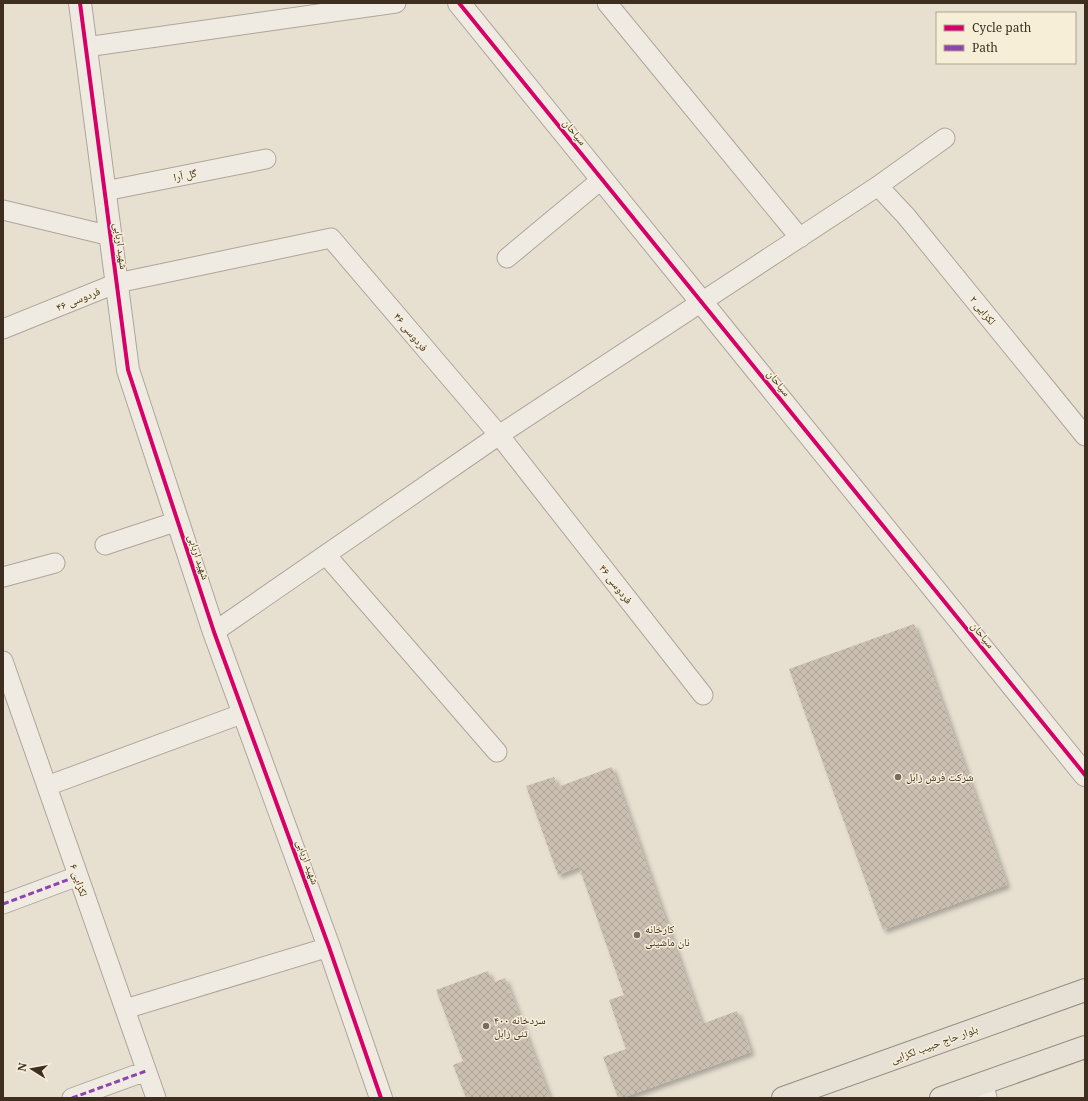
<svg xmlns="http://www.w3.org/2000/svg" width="1088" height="1101" viewBox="0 0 1088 1101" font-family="'Noto Serif','Noto Naskh Arabic',serif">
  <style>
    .building { fill: url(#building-cross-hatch); filter: url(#shadow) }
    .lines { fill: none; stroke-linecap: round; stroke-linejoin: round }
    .minor-casing { stroke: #ada599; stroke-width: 21 }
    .tertiary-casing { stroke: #ada599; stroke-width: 24 }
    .primary-casing { stroke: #928b80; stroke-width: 24 }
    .minor { stroke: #efebe3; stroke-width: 19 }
    .tertiary { stroke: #efebe3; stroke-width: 22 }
    .primary { stroke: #e6e1d4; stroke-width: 22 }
    .quiet { stroke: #8e44ad; stroke-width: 3; stroke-dasharray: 6 3; stroke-linecap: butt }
    .cycleway-casing { stroke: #f7eed8; stroke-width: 6 }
    .cycleway { stroke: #d6006c; stroke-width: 4 }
    .poi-dot { fill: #786c5e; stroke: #f7eed8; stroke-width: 1.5 }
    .labels { text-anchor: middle; stroke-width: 3; stroke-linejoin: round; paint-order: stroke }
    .street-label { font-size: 11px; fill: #3d2e20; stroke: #f7eed8 }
    .poi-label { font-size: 11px; fill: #3d2e20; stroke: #f7eed8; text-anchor: start }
  </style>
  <defs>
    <pattern id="building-cross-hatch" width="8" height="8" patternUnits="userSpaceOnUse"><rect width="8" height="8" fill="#cbbfb2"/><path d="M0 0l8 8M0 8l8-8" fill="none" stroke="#afa499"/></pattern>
    <filter id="shadow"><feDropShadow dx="3.5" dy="3.5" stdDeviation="2" flood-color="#0004"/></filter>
  </defs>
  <rect width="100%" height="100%" fill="#e7e0d1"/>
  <path class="building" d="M914,624L1007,885L883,930L789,669Z
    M612,767L702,1024L737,1011L751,1052L622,1098H618L603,1057L626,1049L609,1000L624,995L579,867L558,875L526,786L554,777L558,787Z
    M488,971L492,983L505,978L550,1098H466L453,1065L463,1061L436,990Z"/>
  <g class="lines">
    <g class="minor-casing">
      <path id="minor" d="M607,3L800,238
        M86,47L396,3
        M878,186L906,216L1085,436
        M105,191L266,159
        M3,210L111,236
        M507,258L602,179
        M3,329L117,283L331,238L499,435L703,695
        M105,545L178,521
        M326,555L497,752
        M3,577L55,563
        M214,632L499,435L878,186L945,138
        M3,661L156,1098
        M47,786L244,713
        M3,904L78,876
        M125,1009L329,947
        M984,1083L987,1098
        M72,1098L146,1071"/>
    </g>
    <g class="tertiary-casing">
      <path id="tertiary" d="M80,3L128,370L214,632L329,947L381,1098
        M459,3L1085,775"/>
    </g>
    <g class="primary-casing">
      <path id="primary" d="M783,1098L1085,990
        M941,1098L1085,1047"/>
    </g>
    <use href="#minor" class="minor"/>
    <use href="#tertiary" class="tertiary"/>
    <use href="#primary" class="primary"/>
    <path class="quiet" d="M3,904L78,876
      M72,1098L146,1071"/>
    <g class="cycleway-casing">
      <path id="cycleway" d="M80,3L128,370L214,632L329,947L381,1098
        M459,3L1085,775"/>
    </g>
    <use href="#cycleway" class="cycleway"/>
  </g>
  <g class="poi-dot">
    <circle cx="898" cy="777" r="4"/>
    <circle cx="637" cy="935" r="4"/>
    <circle cx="486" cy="1026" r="4"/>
  </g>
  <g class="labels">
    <g class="street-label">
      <text transform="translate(575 132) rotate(51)" y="4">سیاحان</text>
      <text transform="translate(185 175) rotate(-11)" y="4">گل آرا</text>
      <text transform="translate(121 246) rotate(82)" y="4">شهید اربابی</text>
      <text transform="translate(78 299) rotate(-22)" y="4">فردوسی ۴۶</text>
      <text transform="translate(983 310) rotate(51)" y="4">لکزایی ۲</text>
      <text transform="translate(411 332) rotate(50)" y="4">فردوسی ۴۶</text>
      <text transform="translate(779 383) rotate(51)" y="4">سیاحان</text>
      <text transform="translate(199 557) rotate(72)" y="4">شهید اربابی</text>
      <text transform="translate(616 584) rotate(52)" y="4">فردوسی ۴۶</text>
      <text transform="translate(983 635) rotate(51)" y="4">سیاحان</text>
      <text transform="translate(308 862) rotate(70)" y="4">شهید اربابی</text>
      <text transform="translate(79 880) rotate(71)" y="4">لکزایی ۶</text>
      <text transform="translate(934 1044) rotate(-20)" y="4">بلوار حاج حبیب لکزايی</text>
    </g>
    <g class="poi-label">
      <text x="906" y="781">شرکت فرش زابل</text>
      <text x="645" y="933">کارخانه<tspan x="645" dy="13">نان ماشینی</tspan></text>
      <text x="494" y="1024">سردخانه ۴۰۰<tspan x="494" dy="13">تنی زابل</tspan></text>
    </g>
  </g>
  <rect width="1088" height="1101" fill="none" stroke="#3d2e20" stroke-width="8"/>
  <rect x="936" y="12" width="140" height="52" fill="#f7eed8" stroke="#ada18e"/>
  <rect x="944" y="25" width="20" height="6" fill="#d6006c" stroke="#ada18e"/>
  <text x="972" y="32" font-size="12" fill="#3d2e20">Cycle path</text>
  <rect x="944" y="45" width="20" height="6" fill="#8e44ad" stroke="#ada18e"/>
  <text x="972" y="52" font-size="12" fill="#3d2e20">Path</text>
  <g transform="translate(32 1069) rotate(281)" stroke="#f7eed8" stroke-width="3" paint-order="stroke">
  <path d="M0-3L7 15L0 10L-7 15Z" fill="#3d2e20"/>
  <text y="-6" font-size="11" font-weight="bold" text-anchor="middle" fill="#3d2e20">N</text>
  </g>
</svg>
